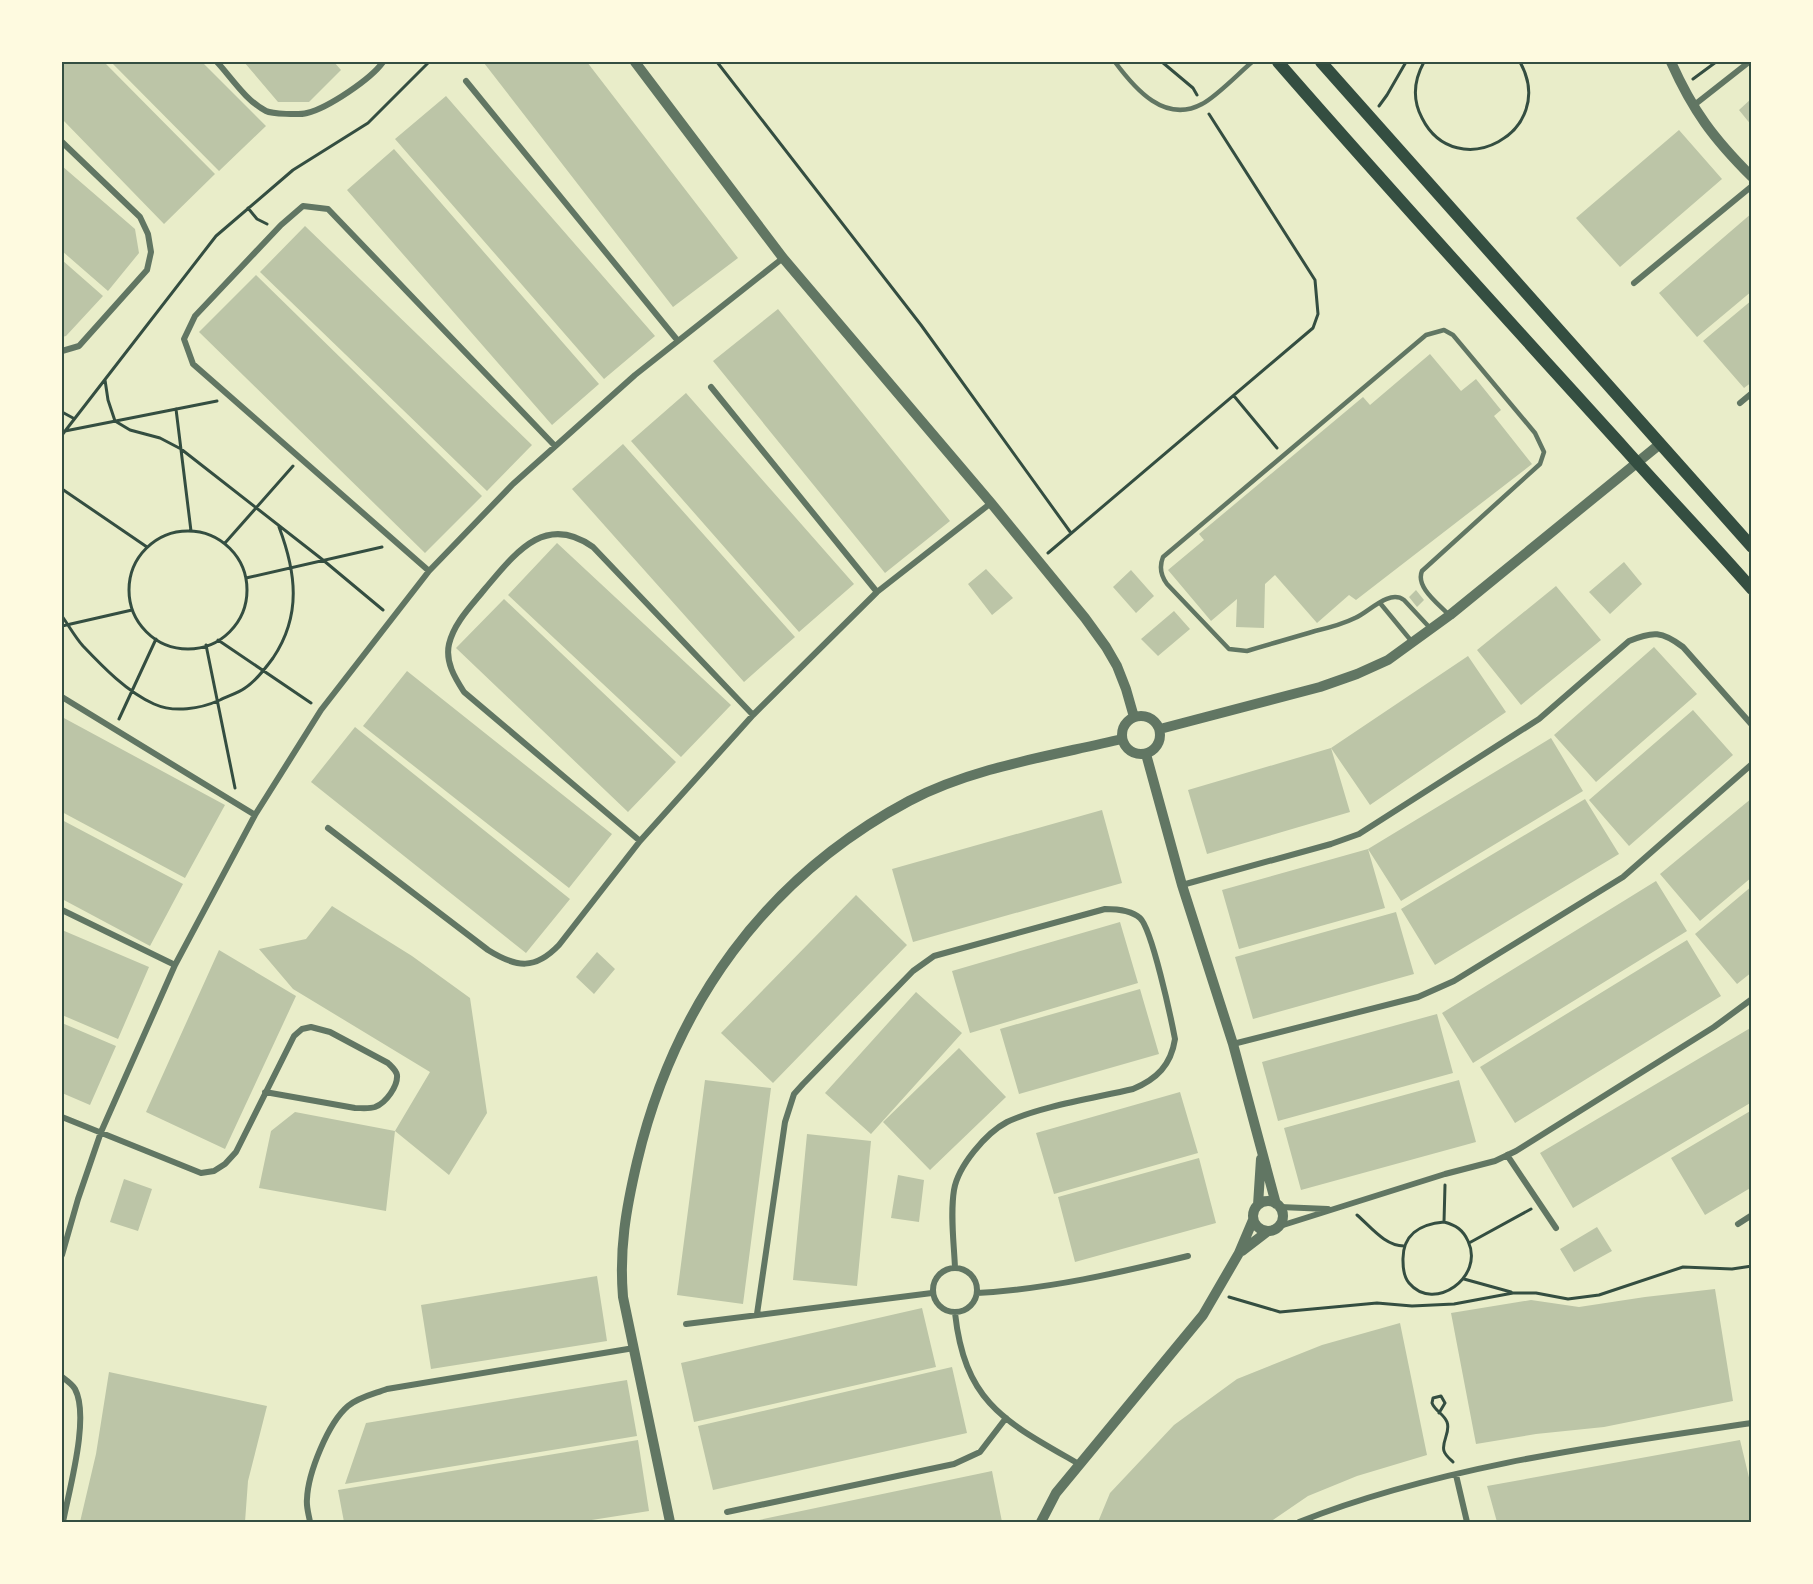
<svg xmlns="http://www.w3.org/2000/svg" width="1813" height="1584" viewBox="0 0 1813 1584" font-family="'PT Serif',serif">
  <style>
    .building { fill: #bcc5a7 }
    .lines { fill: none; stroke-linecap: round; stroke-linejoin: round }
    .path { stroke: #344e41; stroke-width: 3 }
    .service { stroke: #617663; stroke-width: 4.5 }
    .minor { stroke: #617663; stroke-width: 6 }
    .tertiary { stroke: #617663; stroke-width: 10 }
    .secondary { stroke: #344e41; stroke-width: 12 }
    .neatline { fill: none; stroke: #344e41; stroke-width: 2 }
  </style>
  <rect width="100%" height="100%" fill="#e9edc9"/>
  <path class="building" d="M62,62H104L215,174L164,224L62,119Z
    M111,62H202L266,126L219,171Z
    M244,62H334L341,70L309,102H278Z
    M486,62H587L738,258L673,307L484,63Z
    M446,96L655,336L604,379L395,139Z
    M1752,98V126L1739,110Z
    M1679,130L1722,179L1620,267L1576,218Z
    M394,149L599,384L552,425L347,190Z
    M62,166L135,229L139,253L108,291L62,251Z
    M1752,213V291L1697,337L1659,293Z
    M305,226L532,445L487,491L260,272Z
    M62,260L103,296L66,336L62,337Z
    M256,275L482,496L425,553L199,332Z
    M1752,300V382L1744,388L1703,341Z
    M778,309L950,521L885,573L713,361Z
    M1430,354L1461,391L1476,379L1501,410L1494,416L1532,464L1356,600L1349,595L1317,623L1275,575L1265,584L1264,628L1236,627L1237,599L1211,621L1168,570L1204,540L1199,534L1363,397L1370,405Z
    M686,393L854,584L799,632L631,441Z
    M623,444L795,637L744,682L572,489Z
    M557,543L731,705L681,757L508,595Z
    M1624,562L1642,584L1610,614L1589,592Z
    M986,569L1013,598L992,615L968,584Z
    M1131,570L1154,596L1136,613L1113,587Z
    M1556,586L1601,640L1521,705L1477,650Z
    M1416,590L1424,600L1417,607L1409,597Z
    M504,599L676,762L628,812L456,648Z
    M1174,611L1190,629L1158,656L1141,639Z
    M1654,647L1697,694L1596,782L1554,735Z
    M1468,656L1506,712L1370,805L1331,748Z
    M407,671L612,834L569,888L363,726Z
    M1693,710L1733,755L1629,846L1589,800Z
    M62,717L225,805L185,878L62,812Z
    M355,727L570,899L526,953L311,782Z
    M1551,738L1583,791L1401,901L1368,849Z
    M1331,748L1350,812L1207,854L1188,790Z
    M1752,798V877L1700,921L1660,874Z
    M1585,799L1619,854L1435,965L1401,909Z
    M1102,810L1122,883L913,942L892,869Z
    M62,820L183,884L150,946L62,899Z
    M1368,849L1385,908L1239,949L1222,890Z
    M1656,881L1687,931L1473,1063L1442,1013Z
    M1752,886V972L1737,984L1695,934Z
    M856,895L907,945L773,1083L721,1033Z
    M332,906L412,956L470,998L487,1113L449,1175L395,1131L386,1211L259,1188L271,1131L295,1112L395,1131L430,1072L293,989L259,949L306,939Z
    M1396,912L1414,974L1253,1019L1235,957Z
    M1120,922L1138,983L970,1033L952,971Z
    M62,930L149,967L118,1039L62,1015Z
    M1687,940L1721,996L1515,1123L1480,1067Z
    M219,950L296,996L225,1149L146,1112Z
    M597,952L615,969L594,994L576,977Z
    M1140,989L1159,1054L1019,1094L1000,1029Z
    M916,992L962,1033L871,1134L825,1093Z
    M1437,1014L1453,1073L1278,1121L1262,1062Z
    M62,1023L116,1046L90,1105L62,1093Z
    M1752,1027V1102L1573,1208L1540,1153Z
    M959,1048L1006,1097L930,1170L883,1122Z
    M705,1080L771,1088L743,1304L677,1295Z
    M1459,1080L1476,1142L1301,1190L1284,1128Z
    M1180,1092L1198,1153L1054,1194L1036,1133Z
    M1752,1110V1187L1705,1215L1671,1158Z
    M807,1134L871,1141L857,1286L793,1280Z
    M1199,1158L1216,1223L1075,1262L1058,1197Z
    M898,1175L924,1180L919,1222L891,1218Z
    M124,1179L152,1189L138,1231L110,1222Z
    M1597,1227L1612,1251L1574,1272L1560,1249Z
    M597,1276L607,1341L431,1369L421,1305Z
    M1715,1289L1733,1401L1604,1427L1536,1434L1476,1444L1451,1313L1531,1300L1579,1307L1645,1297Z
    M922,1308L936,1367L694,1422L681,1363Z
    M1400,1323L1427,1455L1357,1476L1308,1496L1270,1522H1098L1110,1493L1174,1425L1237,1379L1322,1345Z
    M952,1367L967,1433L713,1490L698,1426Z
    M109,1372L267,1406L248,1481L245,1522H80L96,1454Z
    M627,1380L637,1436L345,1484L366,1423Z
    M638,1440L649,1511L579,1522H344L338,1490Z
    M1740,1440L1752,1490V1522H1497L1487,1486Z
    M992,1471L1002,1522H754V1521Z"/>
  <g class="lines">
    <path class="path" d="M717,62L921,325L1071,533
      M1162,62L1193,88L1197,95
      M1424,62C1414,80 1412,99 1422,118C1456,186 1559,132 1520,62
      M1693,79L1716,62
      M1379,106L1387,95L1406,62
      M248,208L257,219L267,224
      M105,380L108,400L115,421L130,430L160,438L181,449L323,560L383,610
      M1234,396L1277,448
      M176,409L191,531
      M62,412L73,418
      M65,431L217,401
      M62,435L216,236L293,170L368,123L429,62
      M62,489L147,547
      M129 590a59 59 0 1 1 118 0a59 59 0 1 1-118 0Z
      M225,543L293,466
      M1048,553L1313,328L1318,314L1315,280L1209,114
      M246,578L382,547
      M62,616C69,626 75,637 83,646C103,667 127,692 154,704C174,713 200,709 220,700C228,696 238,693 245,688C256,681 265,669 273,658C302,615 296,572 279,527
      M62,626L132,610
      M218,640L311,703
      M206,645L235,788
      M119,719L156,639
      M1357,1215C1371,1227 1385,1246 1404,1246
      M1444,1222C1456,1225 1463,1230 1468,1241C1485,1277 1434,1313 1409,1283C1404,1277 1403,1269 1403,1261C1402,1235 1420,1224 1444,1222Z
      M1444,1222L1445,1185
      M1469,1243L1531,1209
      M1464,1279L1511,1292
      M1229,1297L1280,1312L1377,1303L1412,1306L1454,1304L1513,1293H1536L1568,1299L1599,1295L1683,1267L1732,1269L1752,1266
      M1439,1413L1445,1403L1441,1396L1433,1398L1432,1403C1435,1411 1444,1414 1447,1422C1451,1432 1441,1442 1444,1451C1445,1455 1450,1459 1453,1462"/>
    <path class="service" d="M1115,62C1135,89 1165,124 1202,104C1216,97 1239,73 1252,62
      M1380,603L1413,643
      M1431,629L1404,600C1389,589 1369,612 1355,618C1343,624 1328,628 1315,631C1292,638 1270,644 1247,651L1229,649L1167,584C1161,576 1159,567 1163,557L1426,335L1444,330L1453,335L1535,433L1544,452L1540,464L1422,571C1415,587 1439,604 1449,615"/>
    <path class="minor" d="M217,62C231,77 246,101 266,111C272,114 300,115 307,113C328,108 371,79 383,62
      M466,81L678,341
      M1693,106L1749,62
      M62,142L140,217L148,234L151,252L147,270L79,346L62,351
      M1634,283L1752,186
      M711,387L877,592
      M1740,403L1752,393
      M429,571L193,364L184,339L195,316L281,225L303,206L328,209L555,446
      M62,697L255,815
      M328,828L488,950C517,968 535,970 559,945L640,841L753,715L877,592L991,503
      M640,841L464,692C455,678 445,662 449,644C454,623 471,606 484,590C514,555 544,512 593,547L753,715
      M1182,885L1331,844L1359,834L1539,719L1629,641C1653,631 1662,631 1683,647L1752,725
      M62,910L175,965
      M1233,1044L1418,997L1454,981L1623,877L1752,764
      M62,1117L201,1173L214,1171L225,1164L236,1152L294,1036L302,1029L311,1027L330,1032L388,1063C391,1066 396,1070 397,1075C398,1086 386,1103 375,1107C369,1109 362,1108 355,1108L265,1092
      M1507,1155L1556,1228
      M1280,1207L1328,1209
      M1738,1224L1752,1215
      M1280,1226L1445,1174L1495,1161L1516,1151L1714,1027L1752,999
      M62,1255L78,1199L101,1132L175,965L255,815L321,710L429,571L513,484L635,375L783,258
      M933 1290a22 22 0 1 1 44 0a22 22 0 1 1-44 0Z
      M977,1293C1049,1289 1118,1273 1188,1256
      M955,1313C965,1404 1006,1422 1079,1464
      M757,1314L785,1122L794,1094L803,1084L913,971L934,956L1105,909C1117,909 1131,910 1140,918C1152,929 1171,1018 1175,1039C1171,1065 1157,1079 1133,1089C1095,1098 1041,1106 1007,1122C986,1133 958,1166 954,1190C950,1215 954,1243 955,1268
      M686,1324L932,1293
      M62,1377C66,1380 72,1384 75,1389C90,1417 69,1490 63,1522
      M1456,1475L1467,1522
      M727,1512L954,1464L980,1452L1006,1418
      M310,1522C309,1515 306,1507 307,1499C308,1473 328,1423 348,1406C359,1397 374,1394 387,1389L634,1348
      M1299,1522C1440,1466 1602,1445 1752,1423"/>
    <path class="tertiary" d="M635,62L783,258L991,503L1085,618L1106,647L1117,666L1126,689L1134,717
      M1671,62C1693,111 1713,138 1752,177
      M1122 735a19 19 0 1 1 38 0a19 19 0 1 1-38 0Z
      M1160,729L1320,687L1357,674L1388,660L1450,615L1660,444
      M1146,754L1182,885L1233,1044L1276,1204
      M1253 1216a15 15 0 1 1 30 0a15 15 0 1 1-30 0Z
      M1258,1205L1261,1159
      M1242,1251L1268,1231
      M670,1522L623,1297C619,1249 626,1209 637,1162C674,1005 765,878 909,801C974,767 1051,756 1122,739
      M1041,1522L1056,1493L1203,1315L1239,1253L1253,1220"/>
    <path class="secondary" d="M1278,62C1391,192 1508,320 1624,448C1666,495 1710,541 1752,589
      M1321,62L1752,547"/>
  </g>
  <rect width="1813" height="1584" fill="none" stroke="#fefae0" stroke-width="126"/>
  <rect x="63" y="63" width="1687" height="1458" class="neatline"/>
</svg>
